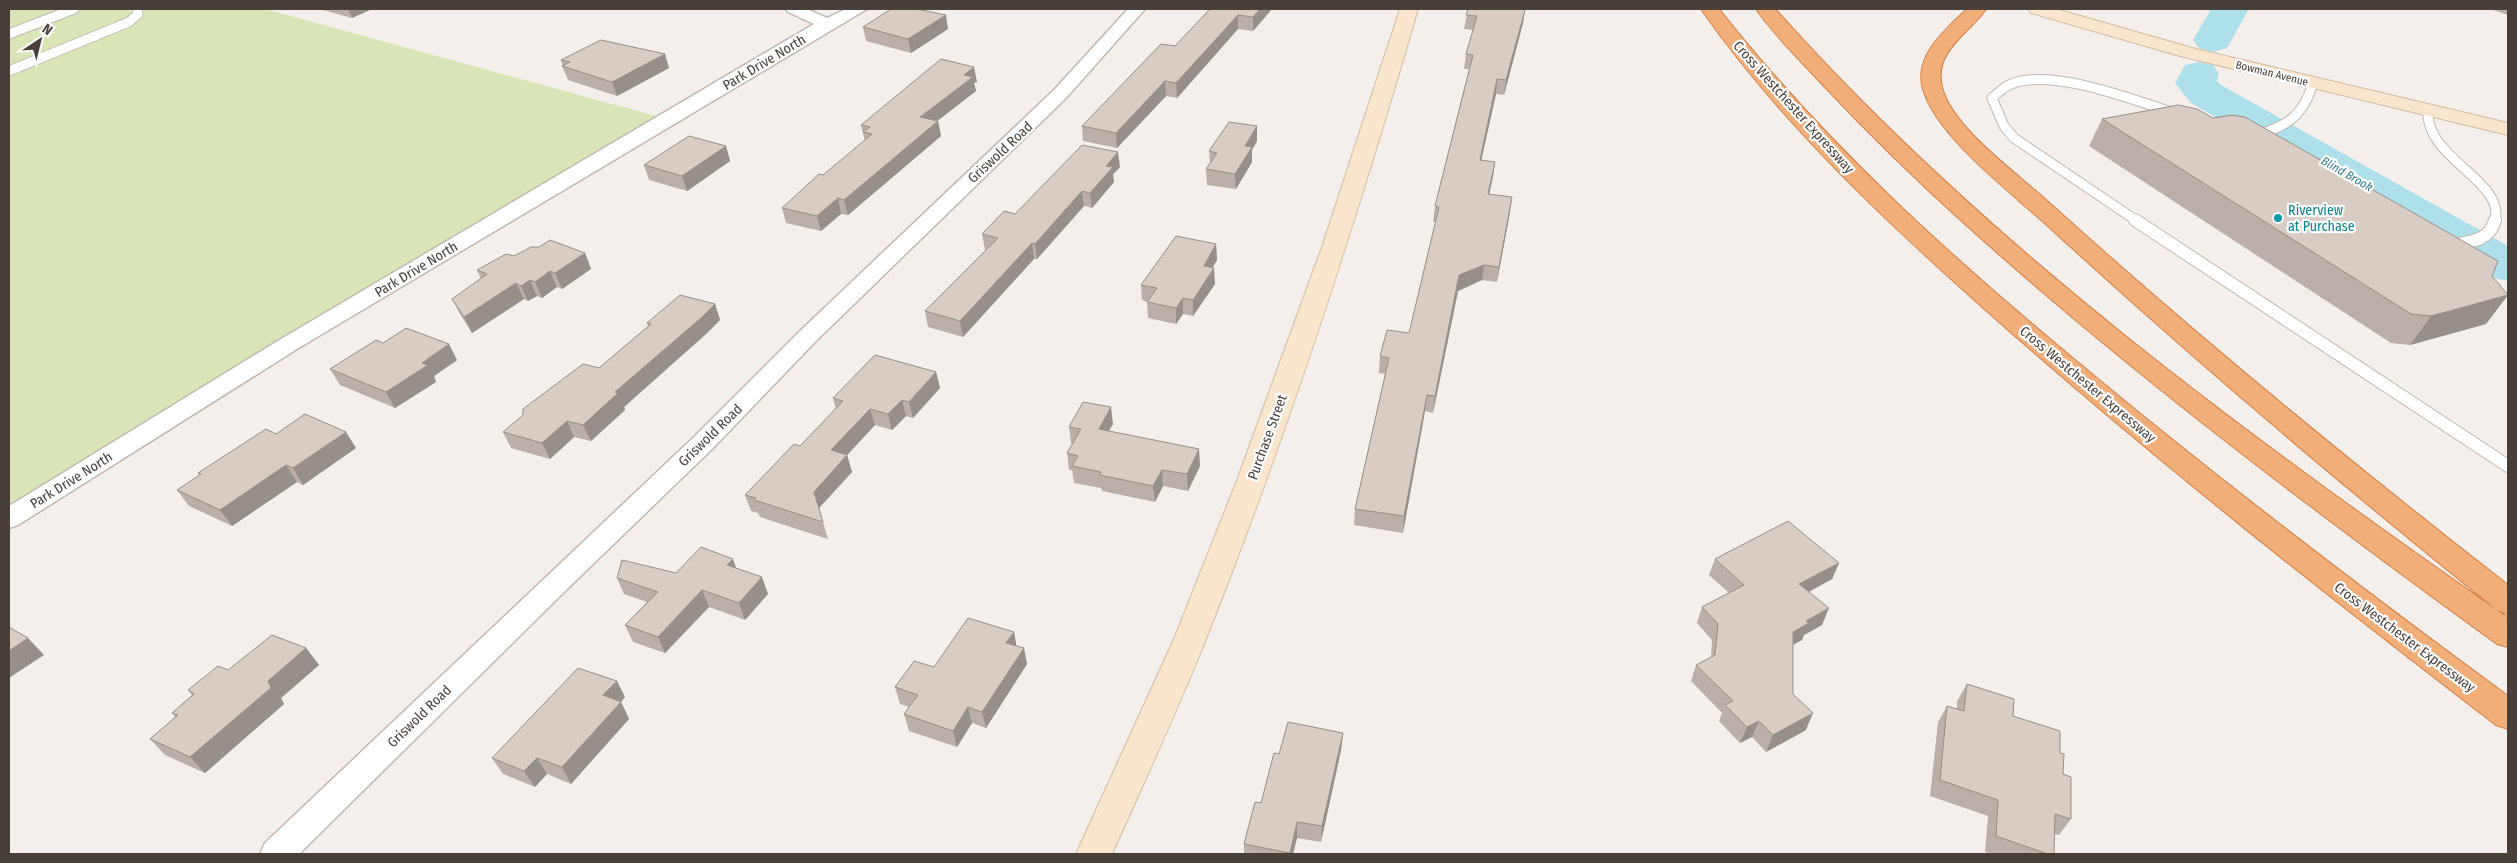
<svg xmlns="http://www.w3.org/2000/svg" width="2517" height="863" viewBox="0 0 2517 863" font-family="'Fira Sans Condensed',sans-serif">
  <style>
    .green { fill: #dae5b7 }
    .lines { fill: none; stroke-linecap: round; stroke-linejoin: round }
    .river { fill: #ade0eb; fill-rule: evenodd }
    .lane-far1-casing { stroke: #c2b8b1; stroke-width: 11 }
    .lane-casing { stroke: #c2b8b1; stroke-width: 14 }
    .street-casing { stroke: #c2b8b1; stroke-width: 3 }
    .secondary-casing { stroke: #d3baa0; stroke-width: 2 }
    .highway-casing { stroke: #d18048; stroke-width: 2 }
    .lane-far1 { stroke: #fff; stroke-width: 9 }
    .lane { stroke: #fff; stroke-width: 12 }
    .street { fill: #fff; fill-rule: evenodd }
    .secondary { fill: #fae6ce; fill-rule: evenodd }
    .highway { fill: #f2ae78; fill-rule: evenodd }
    .wall { fill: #baafa9 }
    .shaded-wall { fill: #978f89 }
    .building { fill: #d8ccc4; stroke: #978f89 }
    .culture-dot { fill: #0f9aa8; stroke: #fff; stroke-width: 2 }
    .labels { text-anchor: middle; stroke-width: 4.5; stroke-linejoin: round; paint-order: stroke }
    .far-street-label { font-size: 11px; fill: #483f39; stroke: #fff }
    .far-water-label { font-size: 12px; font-style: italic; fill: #327b8d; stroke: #fff }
    .street-label { font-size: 14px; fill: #483f39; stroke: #fff }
    .culture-label { font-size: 14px; fill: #0d838f; stroke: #fff; text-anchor: start }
  </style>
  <rect width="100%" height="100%" fill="#f4efeb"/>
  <path class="green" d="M9,9H265L663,118L9,522Z"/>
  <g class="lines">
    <path class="river" d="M2211,9H2249L2227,48L2213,52L2199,48L2193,40Z
      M2199,62L2213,65L2219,74L2217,81L2221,85L2508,246V281L2490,277L2191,103L2175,83L2185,65Z"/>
    <g class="lane-far1-casing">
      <path id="lane-far1" d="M9,34L74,9
        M9,71L129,22L138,14L137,9
        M2428,110C2424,158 2506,181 2495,221
        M2253,136C2286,127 2303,117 2313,83
        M2137,221L2014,138L2004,126L1992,98C1997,94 2002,89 2007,86C2046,65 2134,100 2174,113"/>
    </g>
    <g class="lane-casing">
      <path id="lane" d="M2135,220L2508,466
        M2448,246C2467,242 2490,242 2495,220"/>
    </g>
    <g class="street-casing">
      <path id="street" d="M786,9H807L827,18L846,9H867L297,349L18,525L9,528V506L281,339L814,24L788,12Z
        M1128,9H1145L1066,98L815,342L713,448L560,596L299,854H260L265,843L695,436L799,332L1054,90Z"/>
    </g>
    <g class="secondary-casing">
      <path id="secondary" d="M1400,9H1418C1356,222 1288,433 1206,639C1177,711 1144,783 1112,854H1076L1174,639L1236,483L1322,247Z
        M2028,9H2056L2192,48L2508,123V135L2180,56L2031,13Z"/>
    </g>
    <g class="highway-casing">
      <path id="highway" d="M1701,9H1719C1823,141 1946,253 2075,360C2215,477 2361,588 2508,696V729L2496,725C2329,597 2164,467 2006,328C1896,231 1785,129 1701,9Z
        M1756,9H1775C1987,247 2248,436 2508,618V647L2497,644C2314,511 2133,375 1965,224C1915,179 1867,132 1821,83C1799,59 1774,35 1756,9Z
        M1967,9H1986C1969,34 1933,51 1942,87C1951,126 2015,172 2045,199C2194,334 2350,462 2508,585V614L2497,610C2344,487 2194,360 2049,227C2013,194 1936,136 1923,89C1913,56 1946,29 1967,9Z"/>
    </g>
    <use href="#lane-far1" class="lane-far1"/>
    <use href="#lane" class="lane"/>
    <use href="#street" class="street"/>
    <use href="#secondary" class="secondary"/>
    <use href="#highway" class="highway"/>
  </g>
  <path class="wall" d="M319,9H372L352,18Z
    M1210,9H1272L1253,31L1238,29L1177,98L1166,96L1117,148L1083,141L1082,126L1175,46Z
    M1468,9H1524L1523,23L1504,95L1496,94L1481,160L1495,162L1489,194L1510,212L1497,282L1482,280L1458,291L1433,413L1425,411L1403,533L1354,525L1355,509L1385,374L1379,373L1380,356L1409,333L1436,222H1433L1435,206L1469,69H1464L1466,54L1473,30L1464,29Z
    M2490,9H2508V15Z
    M863,27L948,29L911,53L866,41Z
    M561,60L669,68L617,96L568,80L562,66H563Z
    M977,82L974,83L976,91L937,121H938L941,136L848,215L841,214L821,231L786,223L782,208L823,175L865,141L861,125Z
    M2213,118L2492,276L2508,295L2486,324L2410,345L2391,343L2089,146L2102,119Z
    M1257,141L1252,150V162L1236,189L1207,185L1206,169L1210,164L1209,151Z
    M726,146L730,161L687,191L649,180L644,165Z
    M1120,167L1113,174L1114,182L1092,208L1084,206L1037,259H1034L963,337L928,327L925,311L986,250H985L982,234L1015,214Z
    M1216,244L1217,260L1212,268L1215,284L1193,316L1183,314L1176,324L1148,318L1147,302L1142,300L1141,285Z
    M585,253L591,269L562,289L557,287L542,298L537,296L528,301L524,299L472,333L460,314L452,299L481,279L477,270L514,256Z
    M715,304L720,320L706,334L624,407L625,410L591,441L574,437L550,459L511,448L503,432L599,368L648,326L647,323Z
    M383,343L457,360L434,376L436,382L395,408L340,385L330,369Z
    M936,372L940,388L913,418L906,416L892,430L875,425L847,455L852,472L819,508L828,539L760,517L758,513L751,511L745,495L800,446L836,409L833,398Z
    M1113,424L1108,431L1200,466L1188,491L1163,486L1155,502L1102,491L1101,488L1074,483L1072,470H1069L1067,453L1073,444L1071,443L1069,427Z
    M276,434L356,448L303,485L297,482L232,526L189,506L177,490L200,475L198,473Z
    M1715,559L1839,563L1832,579L1809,592L1822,625L1804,635L1802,640L1793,645V694L1806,730L1766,752L1752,737L1740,743L1719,721L1722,713L1691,681L1696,665L1711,658L1712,640L1697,623L1702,607L1729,593L1709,575Z
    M736,568L768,594L745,620L709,607L665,653L633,642L625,625L647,602L624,594L617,578Z
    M1014,632L1016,645L1027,664L986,728L972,723L957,747L909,731L904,714L909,707L900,704L895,687L934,667Z
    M306,648L319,665L281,698L284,704L205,773L165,755L150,739L175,717L172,713L192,695L188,690L228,670Z
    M1967,684L2013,716L2060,753L2071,819L2059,835L2054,834V854H1992L1985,852L1988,816L1930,796L1938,722L1947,706L1957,709V701Z
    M625,697L621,702L629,719L571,784L547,774L535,787L503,774L492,758Z
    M1343,733L1341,750L1321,842L1297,838L1293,854H1244V844L1279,754Z"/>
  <path class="shaded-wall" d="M348,9H372L352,18Z
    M1260,9H1272L1253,31V17Z
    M1525,10L1523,23L1504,95L1506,80Z
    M946,15L948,29L911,53L908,39Z
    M1238,15V29L1177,98L1176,83Z
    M665,54L669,68L617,96L612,82Z
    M974,67L977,82L974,83L976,91L923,132L920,117L964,75Z
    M1497,79L1496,94L1478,175L1480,160Z
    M1165,81L1166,96L1117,148L1116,133Z
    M938,121L941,136L848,215L844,200Z
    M1257,126V141L1252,150V162L1236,189L1235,174L1245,146Z
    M726,146L730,161L687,191L682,176Z
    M1118,152L1120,167L1113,174L1114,182L1092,208L1090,193L1106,166Z
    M1495,162L1493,177L1486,209L1488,194Z
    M1082,191L1084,206L1037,259L1035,244Z
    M1512,197L1510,212L1497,282L1499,267Z
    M838,198L841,214L821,231L817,216Z
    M1032,243L1034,259L963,337L960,321Z
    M1216,244L1217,260L1204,282V266Z
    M585,253L591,269L562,289L555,273Z
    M1484,265L1482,280L1458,291L1433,413L1435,396L1459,275Z
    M1214,268L1215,284L1193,316V300Z
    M550,271L557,287L542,298L535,282Z
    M530,280L537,296L528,301L521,286Z
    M516,283L524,299L472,333L464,317Z
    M2508,295L2486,324L2410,345L2431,316Z
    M1183,298V314L1176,324V308Z
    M715,304L720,320L706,334L624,407L625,410L591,441L583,425L615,392Z
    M449,344L457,360L434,376L436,382L395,408L386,392L422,363Z
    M936,372L940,388L913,418L909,402Z
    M1427,395L1425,411L1403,533L1404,516Z
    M902,400L906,416L892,430L888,414Z
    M1111,407L1113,424L1100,446L1099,429Z
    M870,409L875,425L836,467L831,450Z
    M567,421L574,437L550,459L542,443Z
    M346,432L356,448L303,485L293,468Z
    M1199,449L1200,466L1188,491L1187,474Z
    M847,455L852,472L819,508L814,492Z
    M286,465L297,482L232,526L220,510Z
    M1162,470L1163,486L1155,502L1153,486Z
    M733,559L739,576L727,565Z
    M1839,563L1832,579L1793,600L1799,584Z
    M762,577L768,594L745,620L739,603Z
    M702,590L709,607L665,653L658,637Z
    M1829,608L1822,625L1804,635L1802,640L1786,648L1793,632L1806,621Z
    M1014,632L1017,649L1006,643Z
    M28,638L44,655L9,678V651Z
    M306,648L319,665L281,698L284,704L205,773L190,757L268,681Z
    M1024,648L1027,664L986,728L982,712Z
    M617,681L625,697L612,712L603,695Z
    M621,702L629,719L571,784L562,767Z
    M968,707L972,723L957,747L953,731Z
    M1813,713L1806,730L1766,752L1773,735Z
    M1759,721L1752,737L1740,743L1747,727Z
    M1343,733L1341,750L1321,842L1322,826Z
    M537,758L547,774L535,787L524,771Z
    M1297,822V838L1293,854H1290Z"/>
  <path class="building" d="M891,9H917L946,15L908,39L863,27Z
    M1210,9H1260L1253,17L1238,15L1176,83L1165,81L1116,133L1082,126L1161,44L1175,46Z
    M1468,9H1522L1525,10L1506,80L1497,79L1480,160L1495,162L1488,194L1512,197L1499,267L1484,265L1459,275L1435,396L1427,395L1404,516L1355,509L1389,358L1380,356L1387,330L1409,333L1439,207L1435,206L1473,55L1466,54L1477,16L1466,15Z
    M601,40L665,54L612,82L562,66L570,62L561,60Z
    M941,59L974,67L964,75L973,77L920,117L938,121L844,200L838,198L817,216L782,208L819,174L823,175L872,134L863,132L870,127L861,125Z
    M2178,105L2197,109L2213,118L2232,115L2245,117L2498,261L2492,276L2508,295L2431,316L2411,314L2102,119Z
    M1229,122L1257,126L1245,146L1252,147L1235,174L1206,169L1217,153L1209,151Z
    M689,136L726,146L682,176L644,165Z
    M1082,145L1118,152L1106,166L1113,167L1090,193L1082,191L1035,244L1032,243L960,321L925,311L998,238L982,234L1004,211L1015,214Z
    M1176,236L1216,244L1204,266L1214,268L1193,300L1183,298L1176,308L1147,302L1157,288L1141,285Z
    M550,240L585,253L555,273L550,271L535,282L530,280L521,286L516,283L464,317L452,299L487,274L477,270L506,254L514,256L531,247H539Z
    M680,295L715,304L701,318L615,392L618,393L583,425L567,421L542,443L503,432L523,415V409L583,364L599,368L651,324L647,323Z
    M406,328L449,344L422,363L428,365L386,392L330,369L376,340L383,343Z
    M875,355L936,372L909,402L902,400L888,414L870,409L831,450L847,455L814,492L823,522L754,500L756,498L745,495L794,444L800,446L843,401L833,398Z
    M1083,402L1111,407L1099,429L1199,449L1187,474L1162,470L1153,486L1100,475L1101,472L1072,466L1078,456L1067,453L1081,429L1069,427Z
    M305,414L346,432L293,468L286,465L220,510L177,490L201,474L198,473L266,429L276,434Z
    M1788,521L1839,563L1799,584L1829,608L1806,621L1809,623L1793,632V694L1813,713L1773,735L1759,721L1747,727L1725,705L1733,701L1696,665L1715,655L1718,624L1702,607L1744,585L1715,559Z
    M701,547L733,559L727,565L762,577L739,603L702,590L658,637L625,625L658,592L617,578L622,560L676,573Z
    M968,618L1014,632L1006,643L1024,648L982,712L968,707L953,731L904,714L918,695L895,687L914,661L934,667Z
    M9,627L28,638L9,651Z
    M272,635L306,648L268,681L271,688L190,757L150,739L178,715L172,713L194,694L188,690L218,666L228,670Z
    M578,668L617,681L603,695L621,702L562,767L537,758L524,771L492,758Z
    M1967,684L2014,699L2013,716L2060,731V753L2064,754L2063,774L2071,777V819L2055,814L2054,854H2048L1996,836L1998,800L1940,780L1947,706L1964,711Z
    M1288,722L1343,733L1322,826L1297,822L1290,853L1244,844L1255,802L1261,803L1274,753L1279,754Z"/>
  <circle class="culture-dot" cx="2278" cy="218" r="5"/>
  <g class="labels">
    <g class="far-street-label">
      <text transform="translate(2272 73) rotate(14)" y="4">Bowman Avenue</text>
    </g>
    <g class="far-water-label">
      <text transform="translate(2347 174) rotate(30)" y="4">Blind Brook</text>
    </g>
    <g class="street-label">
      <text transform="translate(764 62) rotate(-31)" y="5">Park Drive North</text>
      <text transform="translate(1794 107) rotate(48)" y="5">Cross Westchester Expressway</text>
      <text transform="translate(1000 152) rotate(-43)" y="5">Griswold Road</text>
      <text transform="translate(416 269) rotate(-31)" y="5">Park Drive North</text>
      <text transform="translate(2088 384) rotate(40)" y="5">Cross Westchester Expressway</text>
      <text transform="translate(710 435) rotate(-44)" y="5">Griswold Road</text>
      <text transform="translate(1267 437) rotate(-70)" y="5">Purchase Street</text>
      <text transform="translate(71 480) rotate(-32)" y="5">Park Drive North</text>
      <text transform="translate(2405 637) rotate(37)" y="5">Cross Westchester Expressway</text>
      <text transform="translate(419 716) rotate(-44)" y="5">Griswold Road</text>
    </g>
    <g class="culture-label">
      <text x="2288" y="215">Riverview<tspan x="2288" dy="16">at Purchase</tspan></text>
    </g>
  </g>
  <rect width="2517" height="863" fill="none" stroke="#483f39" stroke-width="20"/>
  <g transform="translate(40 40) rotate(35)" stroke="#ffffff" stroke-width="4" paint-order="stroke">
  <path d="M0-4L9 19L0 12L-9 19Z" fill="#483f39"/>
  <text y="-8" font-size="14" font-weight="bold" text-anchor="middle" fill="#483f39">N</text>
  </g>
</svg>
